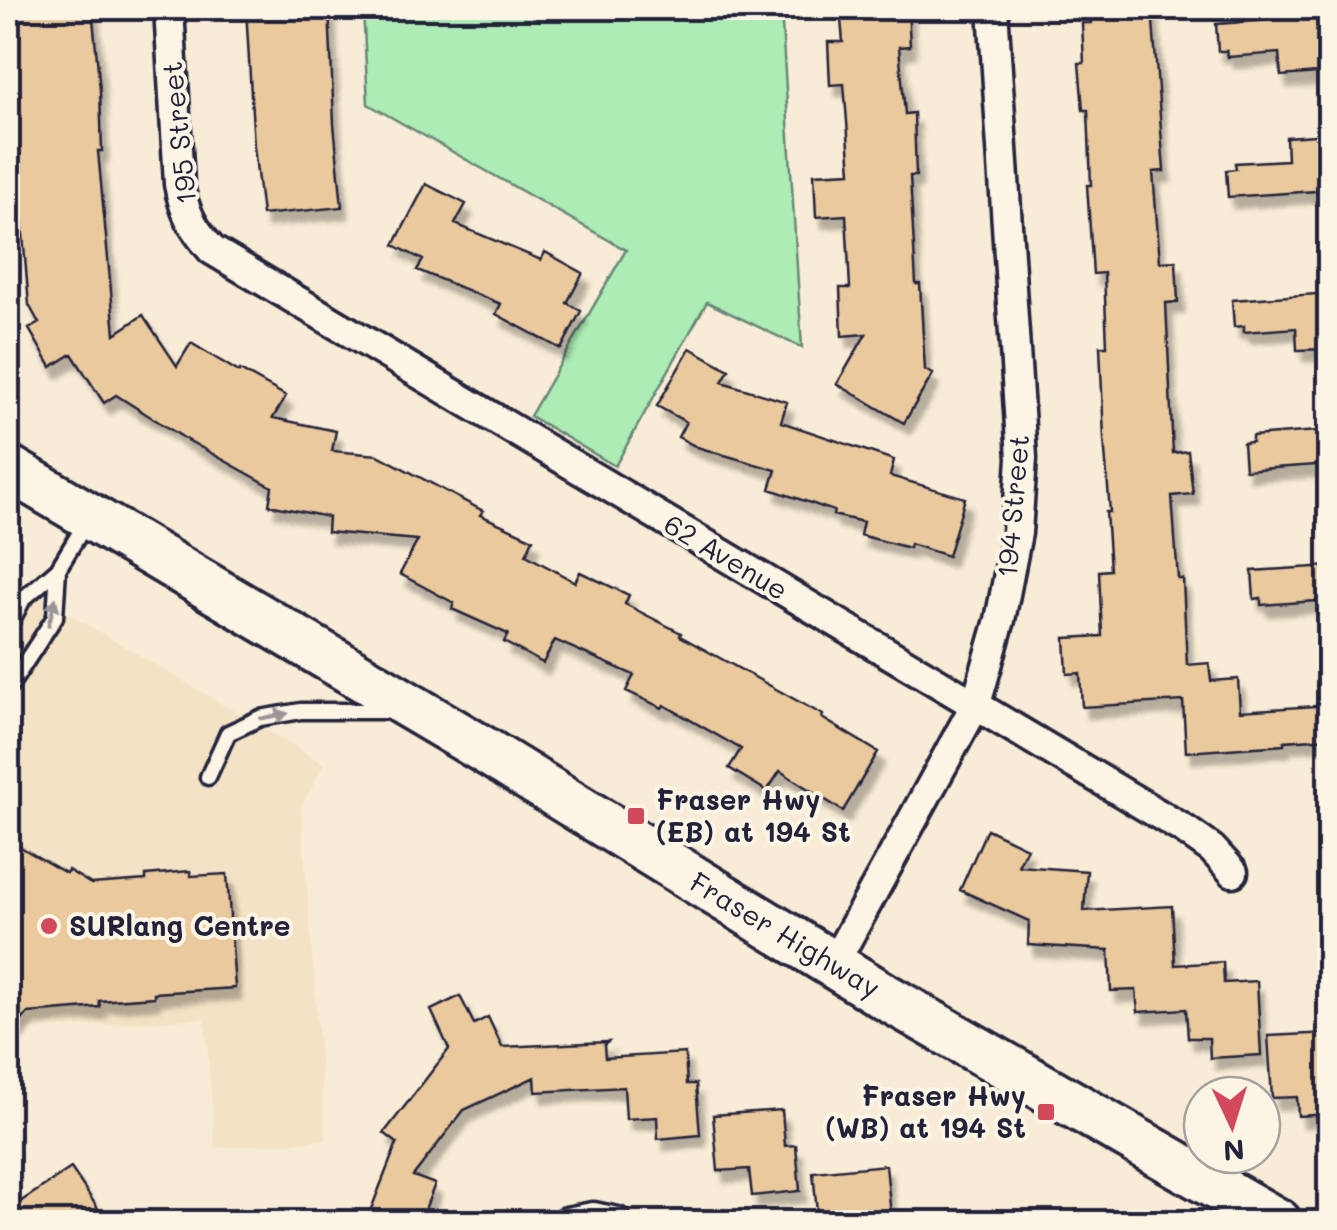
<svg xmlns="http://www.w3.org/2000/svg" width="1337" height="1230" viewBox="0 0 1337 1230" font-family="Mali,sans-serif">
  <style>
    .built { fill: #f4e2c5 }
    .green { fill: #adecb4; stroke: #688778; stroke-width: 2.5 }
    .building { fill: #eac99c; stroke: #22223b; stroke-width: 2.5; filter: url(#shadow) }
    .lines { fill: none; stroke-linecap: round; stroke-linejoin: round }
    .lane-casing { stroke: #22223b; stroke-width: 21 }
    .street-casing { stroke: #22223b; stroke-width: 35 }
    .primary-casing { stroke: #22223b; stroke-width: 52 }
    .lane { stroke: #fcf5e5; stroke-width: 14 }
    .street { stroke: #fcf5e5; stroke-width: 28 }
    .primary { stroke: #fcf5e5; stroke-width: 45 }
    .oneway { fill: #9a9698 }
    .poi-dot { fill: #d1495b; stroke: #fcf5e5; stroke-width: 4 }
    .labels { text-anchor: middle; stroke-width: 8; stroke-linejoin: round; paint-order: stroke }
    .street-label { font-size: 28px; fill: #22223b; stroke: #fcf5e5 }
    .poi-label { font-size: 28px; font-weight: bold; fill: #22223b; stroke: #fcf5e5; text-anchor: start }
  </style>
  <defs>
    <filter id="shadow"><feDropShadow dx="6" dy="11" stdDeviation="2.5" flood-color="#0004"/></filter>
  </defs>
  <rect width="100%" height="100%" fill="#f8ecd6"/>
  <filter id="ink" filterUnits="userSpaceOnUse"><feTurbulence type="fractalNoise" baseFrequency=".01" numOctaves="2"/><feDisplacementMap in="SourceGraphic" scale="20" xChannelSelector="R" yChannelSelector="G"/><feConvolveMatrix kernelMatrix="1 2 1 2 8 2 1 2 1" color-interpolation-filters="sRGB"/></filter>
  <g filter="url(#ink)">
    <path class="built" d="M8,578L324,764L301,807L326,1140L215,1148L205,1018L8,1031Z"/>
    <path class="green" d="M363,8H781L802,348L707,302L615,466L530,416L626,250L368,104Z"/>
    <path class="building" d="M10,8H92L100,90L102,151H98L115,334L143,315L177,366L191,343L239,372L240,370L286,396L273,418L336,431L332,451L378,455L483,511L480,515L533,539L526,555L575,582L580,572L629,595L625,604L681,633L680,636L823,715L822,718L878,752L843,811L780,771L767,791L729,768L741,749L664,705L662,708L626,691L634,675L555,640L543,663L504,642L508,634L452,609L454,603L400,574L418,540L327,532L328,517L269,505L272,487L184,438L116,395L104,403L72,354L51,367L29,329L39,323L29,305L17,163H19L16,104H18Z
      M246,8H329L334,124L342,207L262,215L254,147Z
      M840,8H908L910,46L899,47L905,114L914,113L916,176H910L916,284H920L925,370L933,374L904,423L837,384L866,334L842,336L840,288H850L846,215L816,217L814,174L851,172L844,84L830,85L828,42H843Z
      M1090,8H1152L1164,171L1153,172L1160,262L1176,261L1178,302L1166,303L1173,453L1188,451L1193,494L1172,496L1178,579H1183L1187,665L1209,663L1211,681L1238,679L1240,711L1330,705V738L1284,741V745L1186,752L1183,701L1082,707L1080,673L1067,674L1065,638L1102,636L1099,571L1110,570L1106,512H1110L1104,439L1100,346H1107L1104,273L1093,274L1087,185H1091L1088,110H1083L1079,63H1084L1082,23H1091Z
      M1330,16V72L1281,76L1279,53L1228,57L1227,51H1218L1216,24Z
      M1330,134V190L1228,197L1226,170L1236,169L1235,163L1287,160L1286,137Z
      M426,184L466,204L455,224L541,260L545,252L583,273L567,303L581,311L561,349L496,314L501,304L417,270L423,260L394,245Z
      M1330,293V349L1297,350L1296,328L1244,332V326L1234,327L1232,300Z
      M690,348L729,370L722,382L787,402L781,422L894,460L890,476L965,498L948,556L910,544L909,548L860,535L863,522L833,515L834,511L770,489L776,470L697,447L678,437L686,422L657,406Z
      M1330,430V464L1245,470L1243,443L1252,442V436Z
      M1330,566V600L1261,605V598L1254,599L1252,571Z
      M987,829L1027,848L1018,866L1087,871L1084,911L1172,906L1175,965L1223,962L1224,983L1257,981L1261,1055L1210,1058L1209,1038H1188L1186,1009L1138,1012L1136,990L1111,991L1109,950L1028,945L1029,921L960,890Z
      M8,840L66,873L68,870L91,884L146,880V875L190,871L191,876L227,874L235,988L154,993V997L99,1001L100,1007L28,1013L8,1037Z
      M460,996L474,1024L488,1017L502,1047L608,1042L604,1045L605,1058L685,1053L687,1084H696L700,1135L658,1139L657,1117L626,1119L624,1087L536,1092L535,1077L464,1110L413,1176L435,1184L420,1222H366L397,1143L384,1133L449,1049L431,1010Z
      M1330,1033V1114L1298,1116L1297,1097L1272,1098L1268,1036Z
      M782,1110L785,1146L796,1145L800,1191L752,1196L749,1169L718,1171L713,1115Z
      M886,1165L891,1216L818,1222L813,1172Z
      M71,1168L107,1222H8V1210Z"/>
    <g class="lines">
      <g class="lane-casing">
        <path id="lane" d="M8,628L23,599L58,569L87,521
          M8,689L55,617L58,569
          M208,777L228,733L260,718L301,711H390"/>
      </g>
      <g class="street-casing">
        <path id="street" d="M169,8L179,184C184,212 193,229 212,250L1185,830L1212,849L1233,872
          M833,965L976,704L1000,620L1017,533L1022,458L993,8
          M567,1222L593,1217L617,1222"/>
      </g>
      <g class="primary-casing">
        <path id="primary" d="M8,468L484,750L884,996L1278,1222"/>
      </g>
      <use href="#lane" class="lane"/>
      <use href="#street" class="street"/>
      <use href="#primary" class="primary"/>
    </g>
    <defs><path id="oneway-solid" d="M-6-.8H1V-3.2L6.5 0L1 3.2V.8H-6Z" transform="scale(2.5)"/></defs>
    <g class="oneway">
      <use href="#oneway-solid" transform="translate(52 612) rotate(-75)"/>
      <use href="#oneway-solid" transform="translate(274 716) rotate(-11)"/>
    </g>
  </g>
  <g class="poi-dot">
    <rect x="626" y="806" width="20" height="20" rx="5"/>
    <circle cx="49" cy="926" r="10"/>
    <rect x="1036" y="1102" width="20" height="20" rx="5"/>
  </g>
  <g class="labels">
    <g class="street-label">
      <text transform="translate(179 133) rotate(-96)" y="10">195 Street</text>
      <text transform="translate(1013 506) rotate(-85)" y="10">194 Street</text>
      <text transform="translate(726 557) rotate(31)" y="10">62 Avenue</text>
      <text transform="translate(785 935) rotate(31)" y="10">Fraser Highway</text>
    </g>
    <g class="poi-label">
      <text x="656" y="810">Fraser Hwy<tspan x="656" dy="32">(EB) at 194 St</tspan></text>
      <text x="69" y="936">SURlang Centre</text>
      <text x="1026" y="1106" text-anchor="end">Fraser Hwy<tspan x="1026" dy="32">(WB) at 194 St</tspan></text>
    </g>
  </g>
  <rect width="1337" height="1230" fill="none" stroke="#fcf5e5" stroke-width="40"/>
  <rect x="20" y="20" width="1297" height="1190" fill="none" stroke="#22223b" stroke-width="4" filter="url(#ink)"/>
  <g transform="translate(1232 1125) rotate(176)"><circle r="48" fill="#fcf5e5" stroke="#a5a1a1" stroke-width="2.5"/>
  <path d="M0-8L18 38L0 25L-18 38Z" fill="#d1495b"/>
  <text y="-15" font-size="28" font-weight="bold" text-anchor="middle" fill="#22223b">N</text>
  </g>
</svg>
